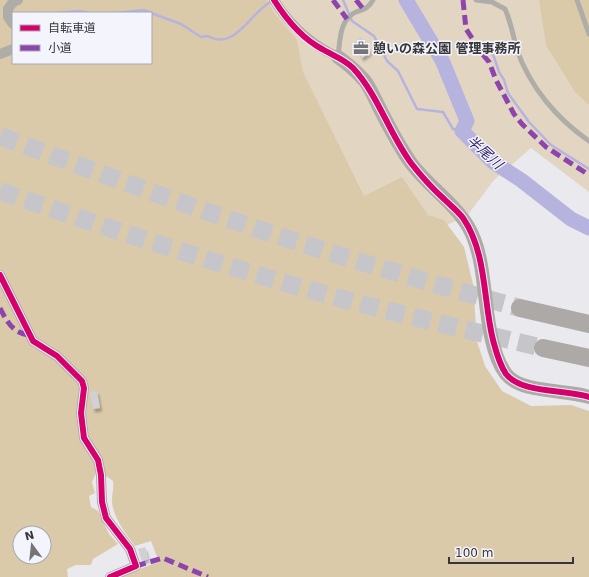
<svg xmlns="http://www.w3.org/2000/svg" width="589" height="577" viewBox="0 0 589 577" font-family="'DejaVu Sans','Noto Sans JP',sans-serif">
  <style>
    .green { fill: #e2d6c3; fill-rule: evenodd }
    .forest { fill: #dacaaa; fill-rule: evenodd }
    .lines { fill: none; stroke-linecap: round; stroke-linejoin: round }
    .stream { stroke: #b6b3df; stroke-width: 2.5 }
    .river { stroke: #b6b3df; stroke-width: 15 }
    .building { fill: #d1d1d5; filter: url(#shadow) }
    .highway-tunnel { stroke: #c5c5ca; stroke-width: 18; stroke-dasharray: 18 9; stroke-linecap: butt }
    .lane { stroke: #afada7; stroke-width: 5 }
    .street { stroke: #afada7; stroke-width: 10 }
    .secondary { stroke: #aeaba7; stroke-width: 14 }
    .highway { stroke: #ada9a7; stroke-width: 18 }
    .quiet { stroke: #8e44ad; stroke-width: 5; stroke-dasharray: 10 5; stroke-linecap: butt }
    .cycleway-casing { stroke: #f4f4fd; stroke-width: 8 }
    .cycleway { stroke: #d6006c; stroke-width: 6 }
    .labels { text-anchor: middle; stroke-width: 3; stroke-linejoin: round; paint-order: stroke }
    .poi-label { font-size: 13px; font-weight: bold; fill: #363639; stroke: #f4f4fd; text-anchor: start }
    .water-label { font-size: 14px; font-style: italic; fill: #33266d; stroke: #f4f4fd }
  </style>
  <defs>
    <filter id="shadow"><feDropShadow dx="2" dy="3.5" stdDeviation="1" flood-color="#0004"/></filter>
  </defs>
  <rect width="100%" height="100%" fill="#e9e9ee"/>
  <path class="green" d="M0,0H589V192L531,148L494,180L467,216L445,226L0,333ZM13,13H151V63H13Z"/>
  <path class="forest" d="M0,0H267L274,13L297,40L303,72L364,196L402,177L428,215L444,220L464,247L473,284L477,341L485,366L502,391L531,406L571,405L589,411V577H117L159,562L151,541L135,546C126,534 112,516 112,500C112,493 114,488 113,481L105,475L97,471L92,482L95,493L89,496L91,507L98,511L109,534L118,544L93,559L91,565H76L67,569L68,577H0ZM13,13H151V63H13ZM20,533H44V557H20Z
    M539,0H589V105L575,92L546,45Z"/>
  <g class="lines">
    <path class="stream" d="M343,0L352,21L374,36L387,61L398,71L417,109L443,112L453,129L462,131
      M35,13H38
      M56,13L79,11L89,13
      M116,13L144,10L151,13
      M151,13L181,24L201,37L208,36C235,52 251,11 272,1
      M487,44L494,57L499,72L504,80L508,93L529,122L551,145L589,169"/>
    <path class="river" d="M406,0L442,60L467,121L462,131L493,162L521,180L571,219L589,228"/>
  </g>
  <path class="building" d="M361,37L370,52L362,58L353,43Z
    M97,391L100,408L93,409L90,392Z
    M145,547L148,559L142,561L138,549Z"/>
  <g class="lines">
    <path class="highway-tunnel" d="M0,136C94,171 187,206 282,237C361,263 441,286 520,308
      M0,191C89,222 178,251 268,278C359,305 451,326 543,348"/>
    <path class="lane" d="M476,0L492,2L505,9C511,22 513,36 517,50C530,87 557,119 589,141
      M577,0L589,34
      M338,57C340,42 339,19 356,12C364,9 369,8 373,0"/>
    <path class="street" d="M274,0C290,26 310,44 338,57
      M13,24L8,17V9L13,2L18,0
      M0,54L13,49
      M0,275L33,341L57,356L82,381L84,388L81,413L84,438L98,460L101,475L102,502L106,518L130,549L136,566L110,577"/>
    <path class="secondary" d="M338,57C348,64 357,72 365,81C370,88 374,97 378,105C388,125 398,145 411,163C430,189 463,208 474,239C489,276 482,342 506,374C522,394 566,389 589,397"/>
    <path class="highway" d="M520,308L589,324
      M543,348L589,358"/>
    <path class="quiet" d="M333,0L347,19
      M356,0L364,10
      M463,0L466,29L484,56L489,62L496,80L514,114L522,124L546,147L589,175
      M0,308C7,322 13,333 29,335
      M136,566L163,558L208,577"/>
    <g class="cycleway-casing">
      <path id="cycleway" d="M274,0C286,19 301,38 322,49C332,55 344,59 353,68C378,95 389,133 411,163C421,176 432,188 444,199C450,205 458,211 463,218C487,253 483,300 493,340C496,351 499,364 506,374C522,394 566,389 589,397
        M0,275L33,341L57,356L82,381L84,388L81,413L84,438L98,460L101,475L102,502L106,518L130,549L136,566L110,577"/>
    </g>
    <use href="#cycleway" class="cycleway"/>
  </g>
  <defs>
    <g id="office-bare" transform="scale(1.2)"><path d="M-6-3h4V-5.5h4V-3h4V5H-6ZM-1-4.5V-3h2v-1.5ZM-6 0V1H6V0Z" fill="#757578" stroke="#f4f4fd" stroke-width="2.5" paint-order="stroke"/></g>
  </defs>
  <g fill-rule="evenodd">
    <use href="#office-bare" x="361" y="48"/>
  </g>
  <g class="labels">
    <g class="poi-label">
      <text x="373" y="53">憩いの森公園 管理事務所</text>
    </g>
    <g class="water-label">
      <text transform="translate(485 152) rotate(42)" y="5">半尾川</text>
    </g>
  </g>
  <rect x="12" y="12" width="140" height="52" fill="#f4f4fd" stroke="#a8a8af"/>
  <rect x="20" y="25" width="20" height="6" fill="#d6006c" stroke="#a8a8af"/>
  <text x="48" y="32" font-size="12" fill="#363639">自転車道</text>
  <rect x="20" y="45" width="20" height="6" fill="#8e44ad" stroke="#a8a8af"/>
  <text x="48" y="52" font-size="12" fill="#363639">小道</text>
  <g transform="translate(32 545) rotate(345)"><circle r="19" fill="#f4f4fd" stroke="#a8a8af"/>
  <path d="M0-3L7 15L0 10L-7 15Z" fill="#757578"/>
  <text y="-6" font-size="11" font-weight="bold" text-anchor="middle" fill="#363639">N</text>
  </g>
  <path d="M449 557v6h124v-6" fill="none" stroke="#363639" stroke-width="2"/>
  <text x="455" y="557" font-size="12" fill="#363639" stroke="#f4f4fd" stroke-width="3" paint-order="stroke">100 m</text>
</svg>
